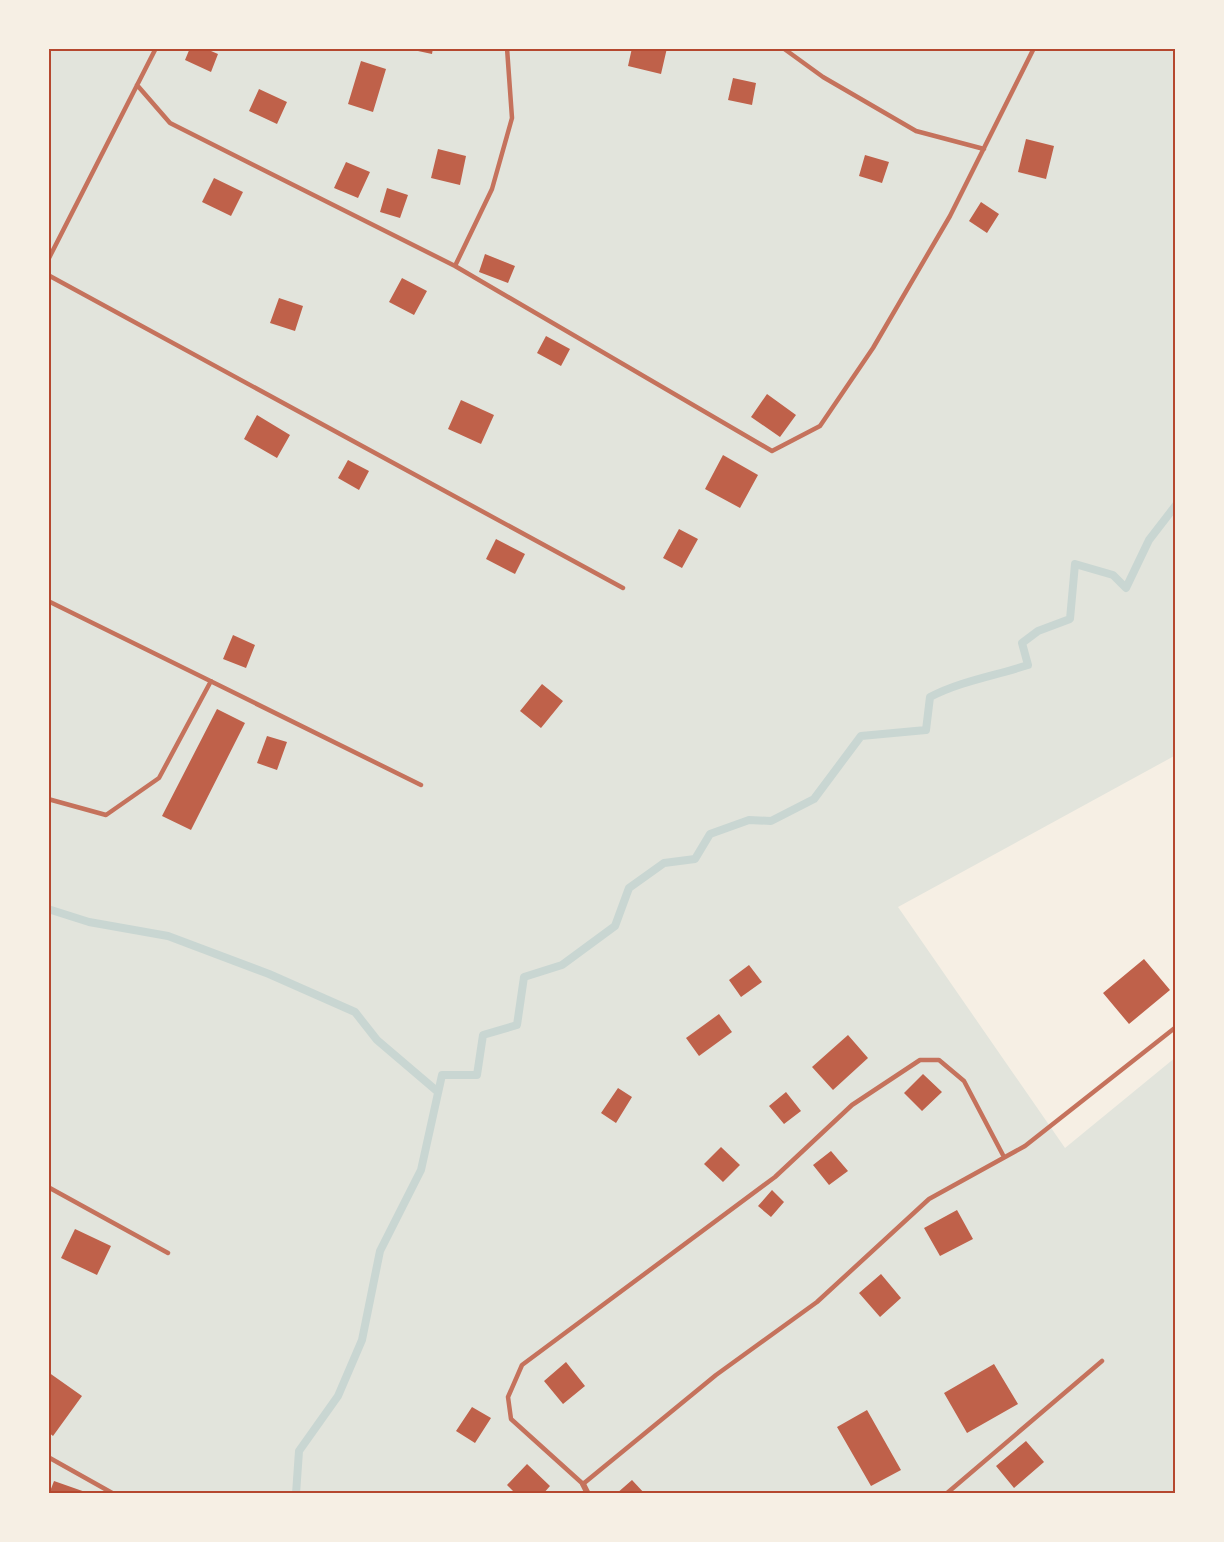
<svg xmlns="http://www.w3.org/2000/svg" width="1224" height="1542" viewBox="0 0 1224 1542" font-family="'Roboto Condensed',sans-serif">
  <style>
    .green { fill: #e2e4dc }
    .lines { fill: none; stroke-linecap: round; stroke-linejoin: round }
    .stream { stroke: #c9d6d2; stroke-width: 8 }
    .building { fill: #bf614a }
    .service { stroke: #c5725c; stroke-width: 4.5 }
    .minor { stroke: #c5725c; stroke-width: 6 }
    .neatline { fill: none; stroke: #b5482f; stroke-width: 2 }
  </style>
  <rect width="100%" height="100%" fill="#f6efe4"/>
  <path class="green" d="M48,48H1176V755L898,907L1065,1148L1176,1057V1494H48Z"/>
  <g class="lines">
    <path class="stream" d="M48,909L89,922L168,936L269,974L355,1012L377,1040L438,1092
      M296,1494L299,1451L338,1396L362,1340L380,1251L421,1170L442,1075H477L483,1035L517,1025L524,977L562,965L615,926L629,888L664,863L695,859L710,834L749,820L771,821L814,799L861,736L926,730L930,697C961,681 994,676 1028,665L1022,643L1038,631L1070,619L1075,564L1113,575L1126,588L1149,540L1176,505"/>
  </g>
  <path class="building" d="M190,48H204L218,54L211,72L185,60Z
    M404,48H433L432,54Z
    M632,48H667L661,74L628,66Z
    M361,61L386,69L373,112L348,104Z
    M733,78L756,83L752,105L728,100Z
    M259,89L287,102L277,124L249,111Z
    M1026,139L1054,146L1046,179L1018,172Z
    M438,149L466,156L460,185L431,178Z
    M865,155L889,162L882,183L859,176Z
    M346,162L370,172L358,198L334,188Z
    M214,178L243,192L231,216L202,202Z
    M387,188L408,195L400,218L380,212Z
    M981,202L999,214L987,233L969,221Z
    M485,254L515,266L508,283L479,272Z
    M402,278L427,291L414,315L389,302Z
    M279,298L303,306L295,331L270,323Z
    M546,336L570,349L561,366L537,353Z
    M767,394L796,415L780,437L751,417Z
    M461,400L494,415L481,444L448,429Z
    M257,415L290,435L277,458L244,439Z
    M723,455L758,475L740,508L705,489Z
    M348,460L369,471L359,490L338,478Z
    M679,529L698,539L682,568L663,558Z
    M496,539L525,554L515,574L486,559Z
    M233,635L255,645L246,668L223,659Z
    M542,684L563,701L541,728L520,711Z
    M217,709L245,723L191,830L162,816Z
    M267,736L287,742L277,770L257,763Z
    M1144,959L1170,990L1129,1024L1103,993Z
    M749,965L762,982L741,997L729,980Z
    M719,1014L732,1032L699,1056L686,1038Z
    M848,1035L868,1058L833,1090L812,1067Z
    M923,1074L942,1092L922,1111L904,1093Z
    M618,1088L632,1097L616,1123L601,1113Z
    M786,1092L801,1111L784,1124L769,1106Z
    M721,1147L740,1165L723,1182L704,1164Z
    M831,1151L848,1171L829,1185L813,1165Z
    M772,1190L784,1202L771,1217L758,1206Z
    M957,1210L973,1239L940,1256L924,1228Z
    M75,1229L111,1246L97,1275L61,1258Z
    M881,1274L901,1298L880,1317L859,1293Z
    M566,1362L585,1386L563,1404L544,1381Z
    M994,1364L1018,1404L967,1433L944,1393Z
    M48,1372L82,1396L53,1436L48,1432Z
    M472,1407L491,1418L475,1443L456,1431Z
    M867,1410L901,1470L871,1486L837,1427Z
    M1026,1441L1044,1462L1014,1488L996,1466Z
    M527,1464L550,1486L543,1494H516L507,1485Z
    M632,1480L645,1494H616Z
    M54,1481L91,1494H49Z"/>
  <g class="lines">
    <path class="service" d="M783,48L823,77L916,131L984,149
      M137,85L170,123L455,266L772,451L820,426L873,348L950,216L1034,48
      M48,260L156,48
      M455,266L492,189L512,118L507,48
      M48,275L623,588
      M48,601L421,785
      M48,799L106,815L159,778L211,681
      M1004,1157L964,1081L939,1060H920L852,1105L775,1177L522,1365L508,1397L511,1419L583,1484L716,1375L817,1302L929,1199L1025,1146L1176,1027
      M48,1187L168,1253
      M48,1457L114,1494
      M946,1494L1102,1361"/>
    <path class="minor" d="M583,1484L588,1494"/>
  </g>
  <rect width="1224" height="1542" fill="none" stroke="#f6efe4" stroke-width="99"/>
  <rect x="50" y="50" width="1124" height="1442" class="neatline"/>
</svg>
